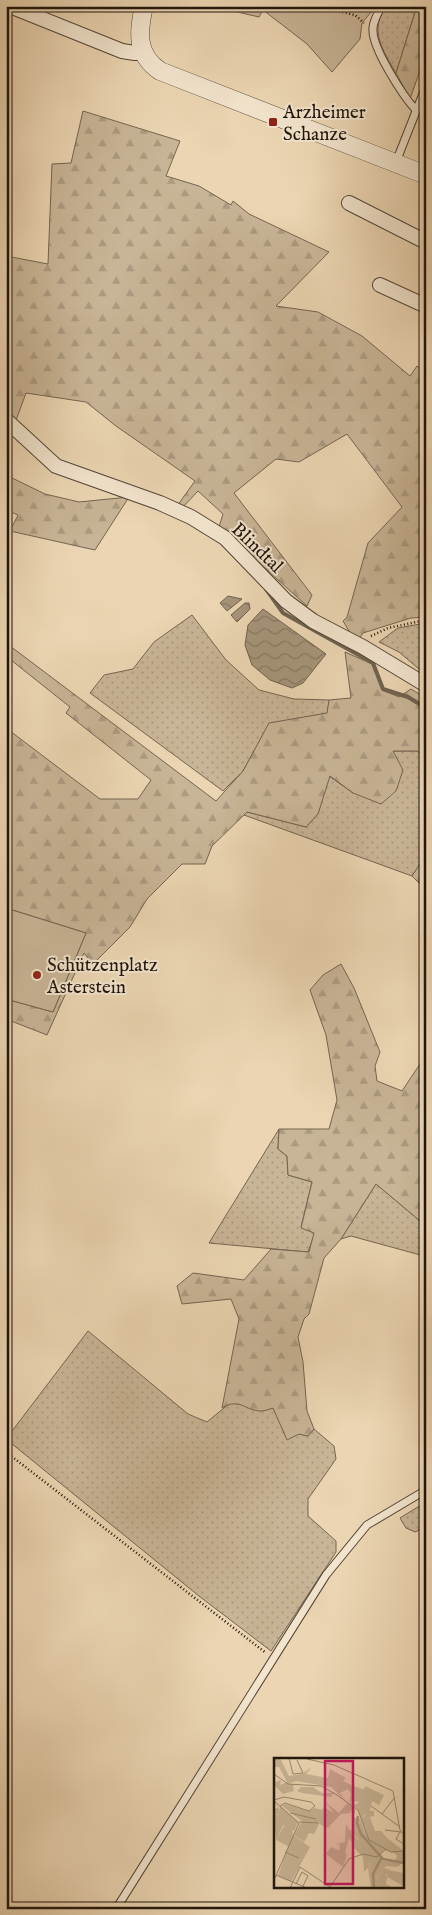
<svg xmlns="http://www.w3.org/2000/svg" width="432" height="1915" viewBox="0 0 432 1915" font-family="'IM FELL English',serif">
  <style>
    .grass { fill: url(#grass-dots); stroke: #746451 }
    .forest { fill: url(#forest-firs); stroke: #746451 }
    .pitch { fill: #c8b496; stroke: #746451 }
    .water { fill: url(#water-waves); stroke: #70614e }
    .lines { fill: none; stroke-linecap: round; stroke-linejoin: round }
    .stream { stroke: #70614e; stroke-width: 4 }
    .service-casing { stroke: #524536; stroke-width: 9 }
    .minor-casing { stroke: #524536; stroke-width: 16 }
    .tertiary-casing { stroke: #524536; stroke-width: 19 }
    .path { stroke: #1f150c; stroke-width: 2.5; stroke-dasharray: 1 2.5; stroke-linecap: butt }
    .service { stroke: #f2e4cd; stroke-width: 7 }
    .minor { stroke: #f2e4cd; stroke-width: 14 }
    .tertiary { stroke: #f2e4cd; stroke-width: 18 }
    .poi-dot { fill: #8f2418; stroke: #f2e4cd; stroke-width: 2 }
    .labels { text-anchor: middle; stroke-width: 4; stroke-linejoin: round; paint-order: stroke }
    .poi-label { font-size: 19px; fill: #1f150c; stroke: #f2e4cd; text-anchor: start }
    .street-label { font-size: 19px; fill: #1f150c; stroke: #f2e4cd }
    .inset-river { fill: none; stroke: #a6947a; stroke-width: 2.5 }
    .inset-road { fill: none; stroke: #998870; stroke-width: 1 }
    .view { fill: #c2185b; fill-opacity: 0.15; stroke: #c2185b; stroke-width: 2.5 }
    .inset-edge { fill: none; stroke: #1f150c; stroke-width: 2.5 }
  </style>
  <defs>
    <pattern id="grass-dots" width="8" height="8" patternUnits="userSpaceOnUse" patternTransform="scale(1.25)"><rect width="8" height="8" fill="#c8b496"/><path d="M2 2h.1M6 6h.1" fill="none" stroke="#ab9a80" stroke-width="1.8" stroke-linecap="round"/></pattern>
    <pattern id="forest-firs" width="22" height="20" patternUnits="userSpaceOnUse" patternTransform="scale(1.25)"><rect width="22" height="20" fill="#c8b496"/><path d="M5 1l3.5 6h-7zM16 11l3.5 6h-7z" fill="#ab9a80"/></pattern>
    <pattern id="water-waves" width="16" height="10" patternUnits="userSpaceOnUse" patternTransform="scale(1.25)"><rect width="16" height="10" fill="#a6947a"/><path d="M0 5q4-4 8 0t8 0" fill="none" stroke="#877862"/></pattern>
  </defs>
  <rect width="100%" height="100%" fill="#ebd5b2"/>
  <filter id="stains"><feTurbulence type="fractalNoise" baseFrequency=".004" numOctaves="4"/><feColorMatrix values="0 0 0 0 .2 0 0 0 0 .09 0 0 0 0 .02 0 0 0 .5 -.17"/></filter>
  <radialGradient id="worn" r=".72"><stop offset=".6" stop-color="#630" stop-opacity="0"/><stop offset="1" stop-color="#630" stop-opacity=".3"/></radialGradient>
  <path class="grass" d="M387,6H417L396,73C383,51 368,29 387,6Z
    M192,615L226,660L259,690L294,699L329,700L328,713L269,724L243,771L223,791L90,693L104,675L133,669L154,642Z
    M426,623V675L399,652L379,642L398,628Z
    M392,751H418L426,757V866L420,865L412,876L244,815L247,812L306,827L318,814L329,776L353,793Z
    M279,1129L278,1149L287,1156L288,1175L312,1182L301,1227L315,1233L308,1252L209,1243Z
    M376,1184L426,1226L424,1256L351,1236L341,1239Z
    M88,1331L188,1414L207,1422L230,1403L247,1405L260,1411L273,1408L299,1434L308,1436L314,1429L334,1446L336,1459L308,1499V1516L336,1541V1552L271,1651L199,1596L6,1439Z
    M426,1502V1527L415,1532L406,1528L400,1518Z"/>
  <path class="forest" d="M417,6H426V63L423,62L410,99L396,73Z
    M83,111L180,141L166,176L199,186L231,205L233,201L249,214L329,252L276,306L318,312L362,336L410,376L417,366L426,374V617L411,618L363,633L359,639L352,636L343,621L347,617L368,543L402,507L347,434L299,462L276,459L234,493L312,595L307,606L219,527L223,514L198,491L183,507L177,506L195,481L116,426L86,402L26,393L15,423L6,415V256L48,264L52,164L71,163Z
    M6,475L45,494L79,502L129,497L95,550L10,531L18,515L6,510Z
    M6,643L216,801L243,771L269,723L327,713L329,700L351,698L345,652L372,664L382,690L399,697L411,689L426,698V757L417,751H393L403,770L396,791L381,804L353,793L330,776L318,814L306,827L247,812L212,846L205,864H182L147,899L130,927L93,964L84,953L47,1035L6,1019V999L53,1012L86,933L6,908V728L100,799H138L151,780L66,713L70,707L6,656Z
    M420,864L426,866V890L412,876Z
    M341,964L354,988L380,1052L375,1066L377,1081L402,1091L424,1058L426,1048V1226L376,1184L341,1239L324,1258L309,1314L304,1319L298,1337L303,1362L307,1411L314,1429L308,1436L299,1434L287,1440L273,1408C269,1409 265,1411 261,1411C245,1411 240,1397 222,1408L239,1319L231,1299L182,1304L177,1286L193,1273L244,1280L271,1249L309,1252L314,1233L301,1228L312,1182L288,1175L287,1156L278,1149L279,1129H329L337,1100L326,1035L310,990L323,975Z"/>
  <path class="pitch" d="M211,6H376L362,23L360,39L332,72L307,44L263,10L259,17Z
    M6,908L86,933L53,1012L6,999Z"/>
  <path class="water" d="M228,596L242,599L227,611L220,603Z
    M245,603H249L250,609L237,622L231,615Z
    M263,609L326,654L303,683L292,688L270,680L252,665L245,645L248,625Z"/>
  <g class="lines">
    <path class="stream" d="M266,589L283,613L373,663L383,689L408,697L426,708"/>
    <g class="service-casing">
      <path id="service" d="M382,6C378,12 372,24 373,31C373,49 403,96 415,109
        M396,162L426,86
        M116,1909L326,1575L367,1525L426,1490"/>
    </g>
    <g class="minor-casing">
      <path id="minor" d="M10,6L122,51L135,53L142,51
        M349,203L426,242
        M380,285L426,306
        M6,420L56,466L160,503L191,517L225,538L286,601L313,621L363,647L426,685"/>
    </g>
    <g class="tertiary-casing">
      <path id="tertiary" d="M144,6C138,32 136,55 160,71L426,175"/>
    </g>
    <path class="path" d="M315,6L355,15L364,23
      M371,636L388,628L426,620
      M6,1452L266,1653"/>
    <use href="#service" class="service"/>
    <use href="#minor" class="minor"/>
    <use href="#tertiary" class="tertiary"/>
  </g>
  <g class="poi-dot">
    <rect x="268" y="117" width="10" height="10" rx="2.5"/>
    <circle cx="37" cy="975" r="5"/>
  </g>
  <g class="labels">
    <g class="poi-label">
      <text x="283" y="118">Arzheimer<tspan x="283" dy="22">Schanze</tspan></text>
      <text x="47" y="971">Schützenplatz<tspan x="47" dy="22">Asterstein</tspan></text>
    </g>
    <g class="street-label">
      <text transform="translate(258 547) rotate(44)" y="7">Blindtal</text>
    </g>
  </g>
  <g transform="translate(274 1758)">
    <rect width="130" height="130" fill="#ebd5b2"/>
    <path d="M91,28L110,37L105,47L98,43L96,52L87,60L84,51L76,45L83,46L86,42L107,37L90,32ZM82,74L104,97L97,88V82L105,80L111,83L113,80L130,93V104L123,109L112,108L101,121L107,102L96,114V105L80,89L84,81L79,76ZM110,92L120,95L123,98L121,104L109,103L105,98ZM57,89L73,96L69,109L52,96ZM113,112L130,115L129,128L113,119L112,126L119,130L106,129L104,127L110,117L113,118Z" fill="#c8b496" fill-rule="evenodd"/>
    <path d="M6,0L15,18L28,16L38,9L32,16L54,20L56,11L72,20L69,23L77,27L107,37L104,42L75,44L77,36L74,31L66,35L71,42L57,29L22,23L14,26H24L19,28L20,33L9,36L0,27V21L2,24L7,22L6,27L13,24L5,9H0V1ZM27,29H39L48,35H59L57,39L28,35L23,33ZM0,44L1,51L5,49L6,54V48L24,64L20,73L10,68L5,56H0ZM51,44L65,55L73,45L81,50V54L80,57L77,52L76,55L67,56L54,70L45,66L40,76L35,75L30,84L20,77L28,63L8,48L11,46L35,53L41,50L48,52L50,49L60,55ZM92,52L100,53V58L96,59L101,73H107L113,80L111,83L105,80L97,83L104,97L82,75L79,76L87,86L83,88L85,84L83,83L82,89L75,80L71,95L65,94L66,87L63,86L71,84L72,66L76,73L78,71V59L86,61L94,82L87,60L91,58ZM79,89L95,99L96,114L100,104L107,102L102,121L110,110L116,112L104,127L111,130H97L94,110L90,114L89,99Z" fill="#c8b496"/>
    <path d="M0,56L7,57L10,65L2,82Z" fill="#c8b496"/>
    <path d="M10,68L18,71L19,77L36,89L17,124L4,118L14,88L2,82Z" fill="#c8b496"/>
    <path class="inset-river" d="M84,58L83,65L87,76L109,101L130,105M100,130L99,116L108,99"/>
    <path class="inset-road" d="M15,0L19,16L29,15L23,2M33,1L60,7L119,33L126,72L130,77M0,16L14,26L47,28L63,37L84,52L95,82L117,94L130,93M0,42L10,39L37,44L41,48L35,53L11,45L6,48M0,43L25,65L0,122M97,48L126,69M16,55L42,61M108,56L121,39M25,64L44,65M111,72L127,74M126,74L122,81L130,86M11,94L25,100M2,117L33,130M22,126L28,114L34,118L29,128M16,130L26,109L56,129L75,101L89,96L103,99L111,92"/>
    <path class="view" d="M51,3H79V126H51Z"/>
    <rect width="130" height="130" class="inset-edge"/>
  </g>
  <rect width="432" height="1915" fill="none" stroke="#ebd5b2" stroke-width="25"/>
  <rect x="8" y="8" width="417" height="1900" fill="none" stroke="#1f150c" stroke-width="2.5"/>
  <rect x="12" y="12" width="407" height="1890" fill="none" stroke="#1f150c"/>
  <rect width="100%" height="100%" filter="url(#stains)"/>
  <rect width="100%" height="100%" fill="url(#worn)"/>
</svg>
